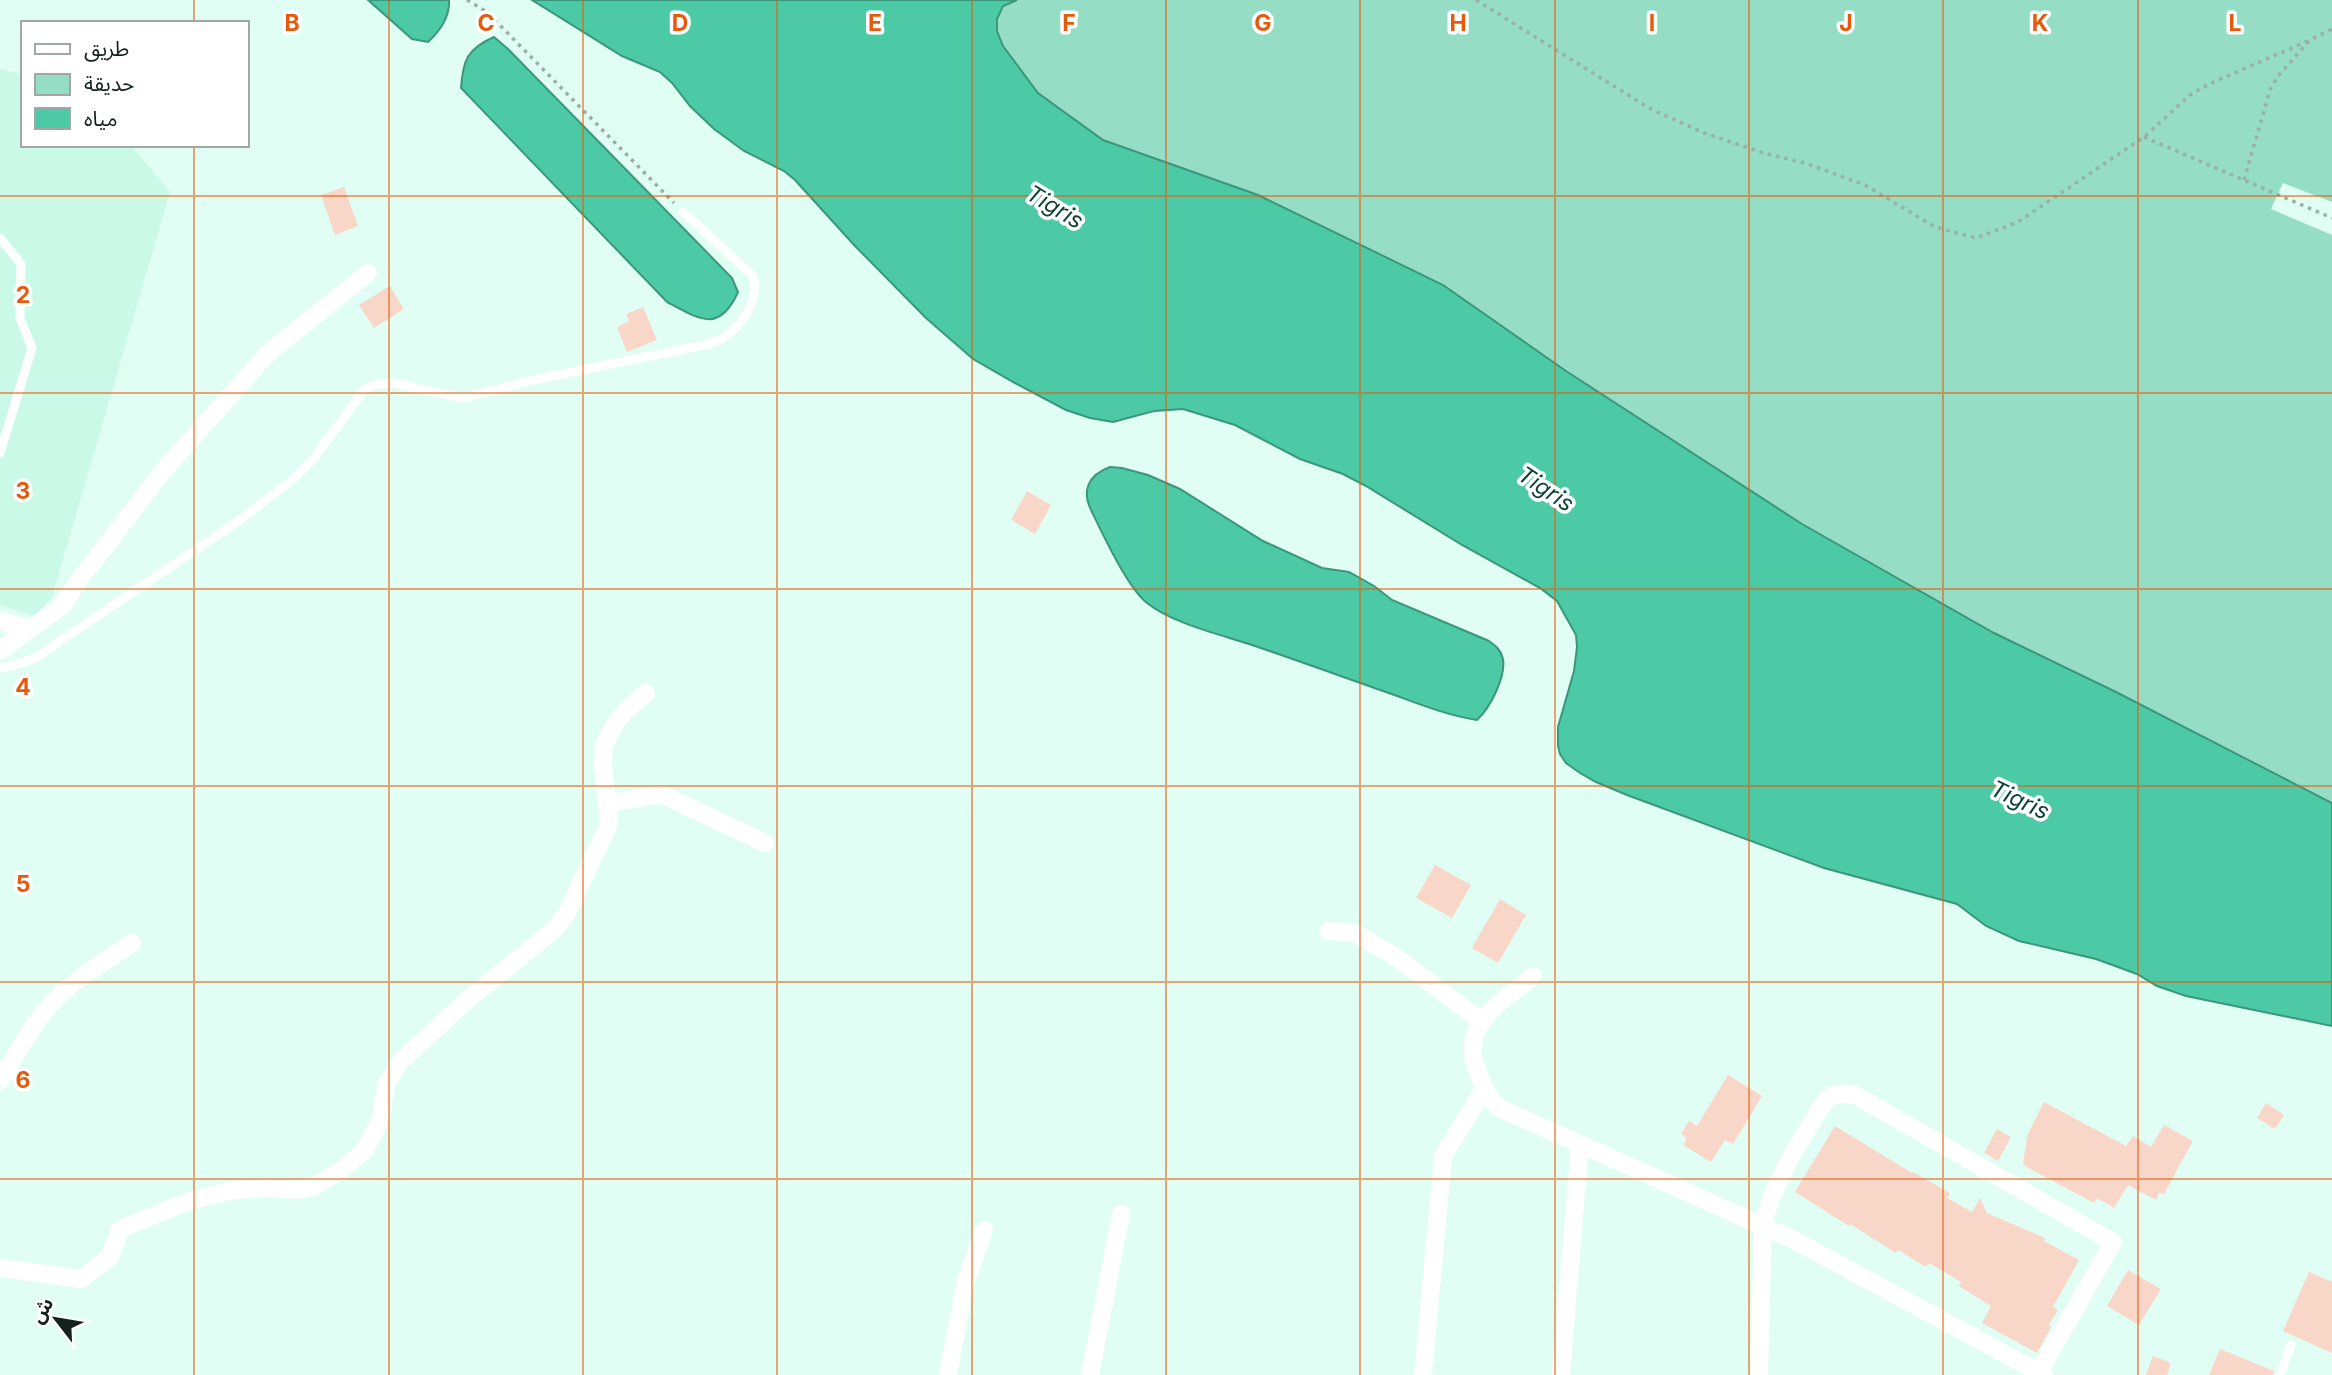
<svg xmlns="http://www.w3.org/2000/svg" width="2332" height="1375" viewBox="0 0 2332 1375" font-family="Inter,'Noto Sans Arabic',sans-serif">
  <style>
    .built { fill: #caf9e7 }
    .green { fill: #95ddc5 }
    .water { fill: #4cc9a5; stroke: #3b977c; stroke-width: 2 }
    .building { fill: #f9d7c8 }
    .lines { fill: none; stroke-linecap: round; stroke-linejoin: round }
    .path { stroke: #98b0a7; stroke-width: 3.5; stroke-dasharray: 3.5 5; stroke-linecap: butt }
    .lane { stroke: #fff; stroke-width: 9 }
    .street { stroke: #fff; stroke-width: 18 }
    .grid { fill: none; stroke: #e8590c; stroke-width: 2; stroke-opacity: 0.55 }
    .labels { text-anchor: middle; stroke-width: 7; stroke-linejoin: round; paint-order: stroke }
    .water-label { font-size: 23px; font-style: italic; fill: #0e4436; stroke: #fff }
    .grid-label { font-size: 23px; text-anchor: middle; font-weight: bold; fill: #e8590c; stroke: #fff; stroke-width: 7; stroke-linejoin: round; paint-order: stroke }
  </style>
  <rect width="100%" height="100%" fill="#e0fef3"/>
  <path class="built" d="M0,69L23,75V145H131L170,192L52,597L35,616L0,605Z"/>
  <path class="green" d="M1017,0H2332V202L2283,183L2271,209L2332,235V803L2116,692L1994,633L1802,524L1566,371L1443,285L1258,195L1103,140L1038,93L1003,46L997,31V19L1003,6Z"/>
  <path class="water" d="M368,0H449C450,17 440,31 428,42L412,39Z
    M532,0H1017L1003,6L997,19V31L1003,46L1038,93L1103,140L1258,195L1443,285L1566,371L1802,524L1994,633L2116,692L2332,803V1026L2186,996L2157,986L2137,974L2096,959L2019,941L1986,926L1957,904L1824,868L1627,795L1596,782L1580,773L1566,763L1560,754L1558,746V727L1574,671L1577,647L1576,635L1557,601L1540,588L1462,545L1366,486L1343,474L1300,459L1235,425L1183,409L1154,411L1113,422L1090,418L1066,410L1015,383L973,359L926,318L855,246L795,180L784,171L744,151L714,129L690,106L672,83L660,72L622,56Z
    M494,37L508,49L732,278L738,292C719,334 699,319 667,302L461,88C463,60 467,49 494,37Z
    M1110,467L1122,468L1148,475L1180,489L1263,541L1322,568L1349,572L1374,586L1392,600L1489,641C1496,646 1501,650 1503,659C1506,677 1490,708 1477,720C1445,715 1417,703 1386,692C1343,677 1299,661 1255,646C1223,635 1173,624 1147,603C1128,588 1103,535 1092,512C1081,491 1088,475 1110,467Z"/>
  <path class="building" d="M344,187L358,226L335,235L321,195Z
    M390,286L404,309L374,328L359,305Z
    M643,307L657,340L627,352L617,327L629,321L626,314Z
    M1027,491L1051,505L1035,534L1011,520Z
    M1435,865L1471,885L1452,918L1416,898Z
    M1500,899L1526,915L1498,963L1472,948Z
    M1728,1075L1762,1096L1733,1144L1725,1140L1711,1162L1683,1145L1687,1138L1681,1134L1689,1121L1697,1126Z
    M2044,1102L2126,1146L2133,1136L2151,1147L2164,1125L2193,1141L2164,1194L2159,1193L2156,1200L2128,1185L2114,1208L2097,1198L2094,1203L2023,1165L2027,1136Z
    M2266,1103L2284,1115L2275,1129L2257,1118Z
    M1835,1126L1912,1173L1913,1172L1950,1193L1947,1198L1972,1212L1980,1198L1987,1213L2045,1238L2044,1241L2079,1260L2053,1307L2058,1310L2049,1325L2051,1327L2037,1353L1982,1323L1991,1306L1959,1286L1961,1282L1929,1263L1926,1267L1898,1250L1896,1253L1850,1224L1849,1226L1795,1192Z
    M1997,1129L2011,1137L1998,1161L1984,1153Z
    M2128,1270L2161,1289L2139,1325L2107,1306Z
    M2309,1272L2332,1282V1353L2283,1331Z
    M2220,1349L2274,1371L2273,1375H2209Z
    M2153,1356L2171,1363L2167,1375H2146Z"/>
  <g class="lines">
    <path class="path" d="M467,0L487,12L674,203
      M1476,0L1649,108L1704,133L1764,153L1808,164L1865,185L1935,227L1976,238L2018,222L2144,137L2190,95L2207,85L2310,40
      M2144,137L2332,218
      M2244,180L2270,90L2278,76L2310,40L2332,29"/>
    <path class="lane" d="M0,238L21,264L20,318L32,348L0,453
      M0,668C26,663 37,659 57,643L244,517L293,479L314,458L364,390L374,385L393,383L463,398L538,379L709,344C714,342 721,340 725,336C743,325 760,297 753,276L683,212
      M2280,1375L2291,1345"/>
    <path class="street" d="M0,621L31,629
      M0,651L63,605L80,579L163,471L267,354L368,273
      M607,804L661,794L765,843
      M1328,931L1355,933L1397,958L1481,1021
      M1533,976C1502,1002 1459,1024 1477,1070C1483,1085 1487,1097 1499,1108L1792,1239L2044,1375
      M0,1081C16,1056 30,1027 50,1005C73,979 105,962 132,943
      M0,1268L81,1279L110,1257L120,1229L192,1200L234,1190L268,1188L299,1190L313,1187L339,1172L365,1150L381,1119L386,1085L399,1063L467,1000L554,930L567,913L609,824L603,765L604,745L614,726L625,711L646,693
      M948,1375L966,1281L984,1230
      M1090,1375L1121,1214
      M1423,1375L1443,1156L1484,1089
      M1561,1375L1580,1145
      M1759,1375L1763,1227C1773,1180 1801,1140 1825,1101C1834,1092 1843,1093 1855,1095L2113,1242L2039,1372"/>
  </g>
  <path class="grid" d="M194,0V23M389,0V1375M583,0V1375M777,0V1375M972,0V1375M1166,0V1375M1360,0V1375M1555,0V1375M1749,0V1375M1943,0V1375M2138,0V1375M194,145V1375M0,196H2332M0,393H2332M0,589H2332M0,786H2332M0,982H2332M0,1179H2332"/>
  <g class="labels">
    <g class="water-label">
      <text transform="translate(1055 207) rotate(31)" y="8">Tigris</text>
      <text transform="translate(1546 489) rotate(34)" y="8">Tigris</text>
      <text transform="translate(2020 800) rotate(25)" y="8">Tigris</text>
    </g>
  </g>
  <g class="grid-label">
    <text x="292" y="31">B</text>
    <text x="486" y="31">C</text>
    <text x="680" y="31">D</text>
    <text x="875" y="31">E</text>
    <text x="1069" y="31">F</text>
    <text x="1263" y="31">G</text>
    <text x="1458" y="31">H</text>
    <text x="1652" y="31">I</text>
    <text x="1846" y="31">J</text>
    <text x="2040" y="31">K</text>
    <text x="2235" y="31">L</text>
    <text x="23" y="303">2</text>
    <text x="23" y="499">3</text>
    <text x="23" y="695">4</text>
    <text x="23" y="892">5</text>
    <text x="23" y="1088">6</text>
  </g>
  <rect x="21" y="21" width="228" height="126" fill="#ffffff" stroke="#a1a7a5" stroke-width="2"/>
  <rect x="35" y="44" width="35" height="10" fill="#ffffff" stroke="#a1a7a5" stroke-width="2"/>
  <text x="84" y="56" font-size="21" fill="#14221d">طريق</text>
  <rect x="35" y="74" width="35" height="21" fill="#95ddc5" stroke="#a1a7a5" stroke-width="2"/>
  <text x="84" y="91" font-size="21" fill="#14221d">حديقة</text>
  <rect x="35" y="108" width="35" height="21" fill="#4cc9a5" stroke="#a1a7a5" stroke-width="2"/>
  <text x="84" y="126" font-size="21" fill="#14221d">مياه</text>
  <g transform="translate(56 1319) rotate(301)" stroke="#ffffff" stroke-width="5" paint-order="stroke">
  <path d="M0-5L12 26L0 18L-12 26Z" fill="#14221d"/>
  <text y="-10" font-size="19" font-weight="bold" text-anchor="middle" fill="#14221d">ش</text>
  </g>
</svg>
